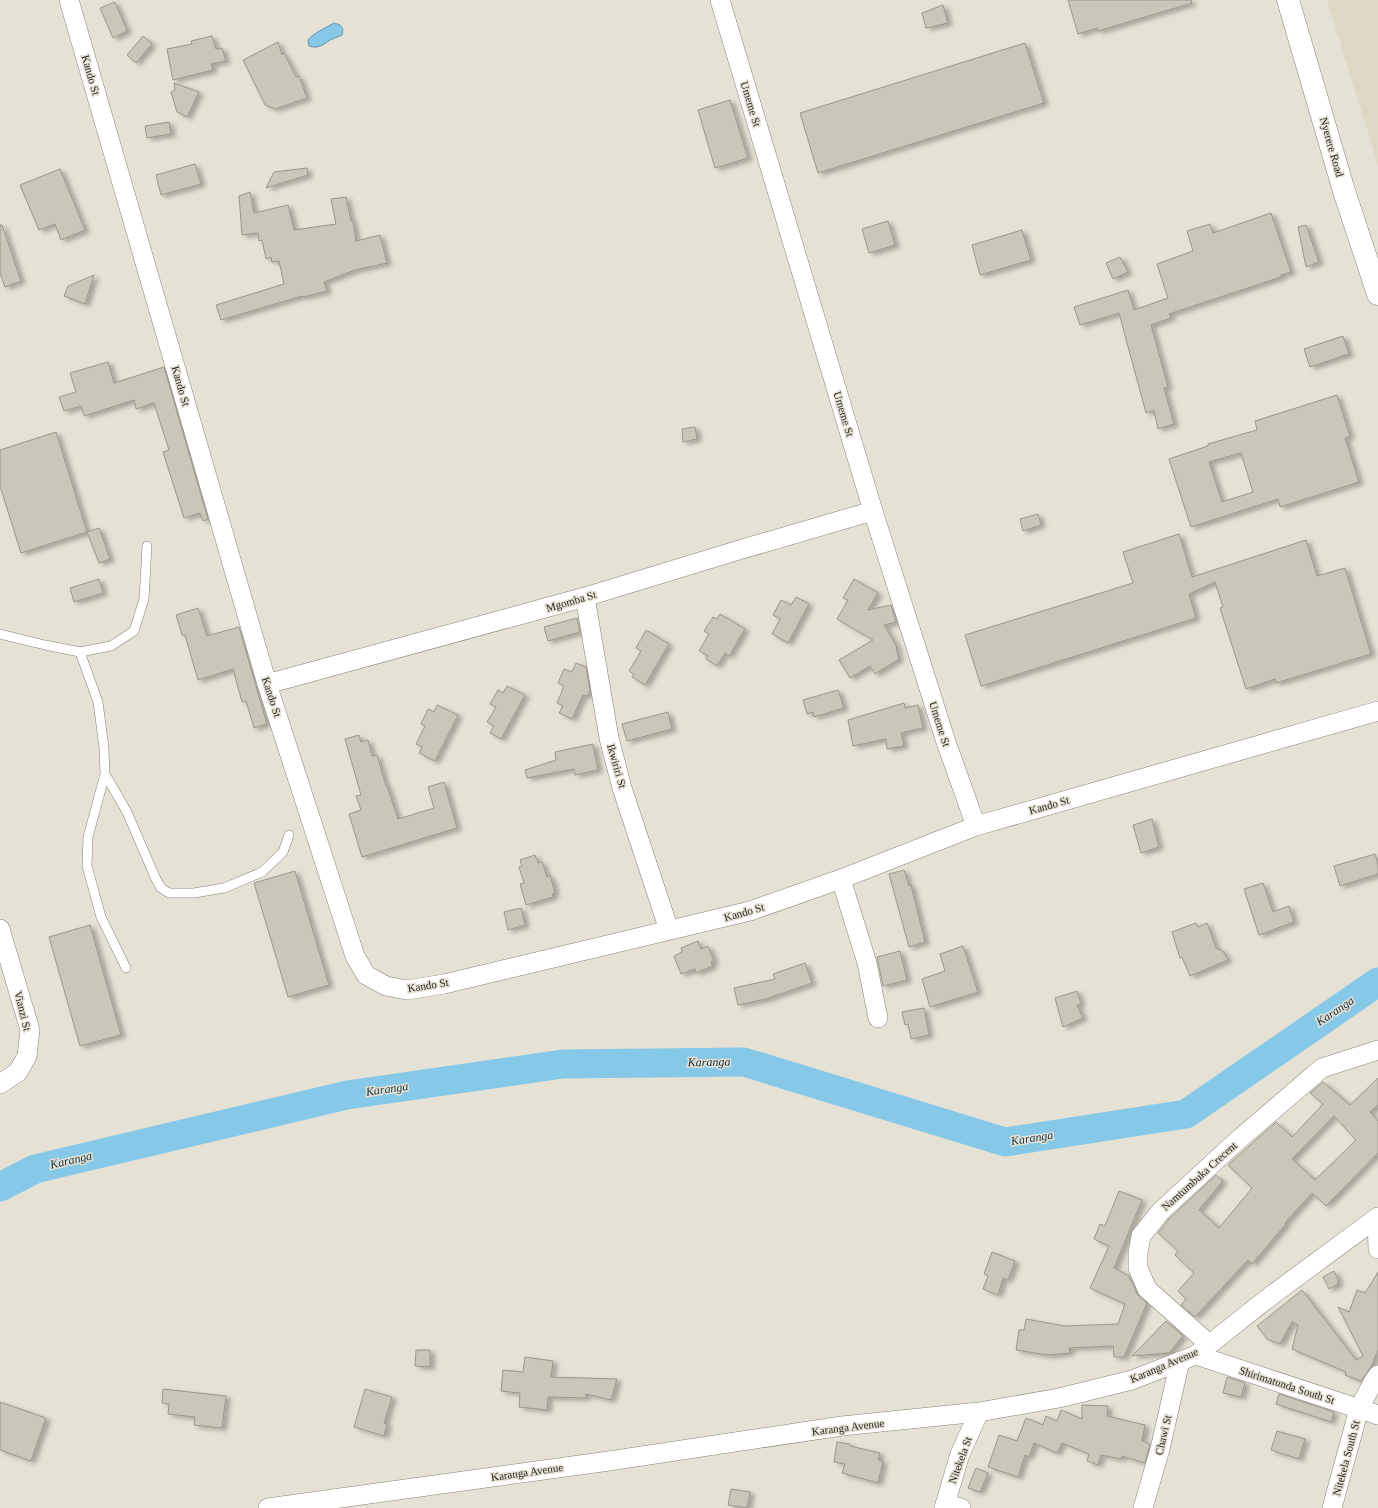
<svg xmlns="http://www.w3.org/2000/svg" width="1378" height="1508" viewBox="0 0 1378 1508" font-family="'Times New Roman',serif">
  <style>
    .built { fill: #ded7c4 }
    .water { fill: #86c8e8; stroke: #6a97ad }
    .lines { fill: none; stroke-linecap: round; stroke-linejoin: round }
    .river { stroke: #86c8e8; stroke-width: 29 }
    .building { fill: #cac6ba; stroke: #9a968b; fill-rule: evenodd; filter: url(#shadow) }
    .lane-casing { stroke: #868377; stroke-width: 10 }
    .street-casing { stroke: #868377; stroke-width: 20 }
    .secondary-casing { stroke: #868377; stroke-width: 23 }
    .lane { stroke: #fff; stroke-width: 9 }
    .street { stroke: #fff; stroke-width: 19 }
    .secondary { stroke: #fff; stroke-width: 22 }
    .labels { text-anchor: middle; stroke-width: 3; stroke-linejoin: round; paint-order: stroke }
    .street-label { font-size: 11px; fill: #282622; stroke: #e6e1d5 }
    .water-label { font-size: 12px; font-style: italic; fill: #11313f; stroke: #e6e1d5 }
  </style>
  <defs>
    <filter id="shadow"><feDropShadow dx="4.5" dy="2.5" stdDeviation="2" flood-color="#0004"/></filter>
  </defs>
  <rect width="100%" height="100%" fill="#e6e1d5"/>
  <path class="built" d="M1327,0H1378V165Z"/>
  <path class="water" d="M334,23L340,25L343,29L342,35C338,37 334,38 330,40C323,45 318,49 309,46L308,40C312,34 327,27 334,23Z"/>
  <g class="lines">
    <path class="river" d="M0,1187L35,1169L347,1095L563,1064L744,1062L1005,1142L1186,1114L1378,982"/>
  </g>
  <path class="building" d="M1068,0H1191L1192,3L1098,31L1097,28L1078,34Z
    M115,2L127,31L113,38L100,8Z
    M943,5L948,23L926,28L922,13Z
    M143,36L152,44L136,63L127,55Z
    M212,36L216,49L222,48L226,61L211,64L213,70L173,80L167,49L192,44L191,41Z
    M278,42L282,55L284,53L296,77L299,76L307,98L275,109L265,105L243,60Z
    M1025,43L1044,103L818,173L800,113Z
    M174,83L199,92L187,117L177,112L171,92L175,90Z
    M730,100L748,158L715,168L698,110Z
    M169,122L171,134L147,138L145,126Z
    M195,164L201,184L161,195L156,175Z
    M307,168L308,175L266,188L274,172Z
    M60,169L85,230L61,240L55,224L39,230L20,185Z
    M250,192L254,213L288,205L294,230L336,224L331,199L346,197L351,221H353L356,241L380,235L387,263L355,270L324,282L327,291L303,297L302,296L221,320L216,305L284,284L279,261L272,262L271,257L266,259L262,240L259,241L258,233L242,235L239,196Z
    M1271,213L1291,272L1281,275V277L1169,314L1171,318L1151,325L1168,387L1164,388L1174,424L1158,429L1154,410L1146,413L1119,313L1080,325L1074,307L1128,290L1134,310L1168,298L1157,264L1193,251L1187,231L1210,224L1213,233Z
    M888,221L895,245L869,253L862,229Z
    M0,225H2L21,281L5,287L0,273Z
    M1306,225L1319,262L1306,267L1298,227Z
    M1022,230L1031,260L980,275L972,245Z
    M1120,257L1128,272L1113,279L1106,263Z
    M94,275L85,304L64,296L68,286Z
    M1343,336L1349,354L1310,367L1304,349Z
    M108,362L114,383L164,367L208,519L203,521L200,513L184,518L163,452L169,450L154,403L136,409L134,400L84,416L81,406L64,411L59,397L76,392L70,373Z
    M1337,395L1350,436L1345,438L1359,482L1280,507L1278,499L1191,527L1169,459L1208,446V444L1257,430L1255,421ZM1241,453L1253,492L1222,502L1209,462Z
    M695,427L697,439L683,442L682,429Z
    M56,432L87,532L21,553L0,486V450Z
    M1038,514L1041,525L1023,531L1020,519Z
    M99,528L110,559L99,563L87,532Z
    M1179,534L1192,577L1306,540L1317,576L1345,568L1371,654L1276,683L1275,679L1246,689L1220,608L1223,607L1215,582L1189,594L1196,618L981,686L965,635L1133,583L1123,552Z
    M99,579L103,593L74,602L70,588Z
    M854,579L878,593L868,610L891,605L896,622L884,625L897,647L896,648L899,659L875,674L870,666L850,678L839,660L873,640L837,619L848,600L843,598Z
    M796,597L809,604L788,643L772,634L780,619L773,615L781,600L791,605Z
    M198,608L207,636L239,627L267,724L254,728L246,701L242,702L233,669L198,680L185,635H182L176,615Z
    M720,614L745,629L729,656L725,653L717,666L706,659L708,656L699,651L709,634L704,631L713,617L717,619Z
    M577,618L580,632L548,641L544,627Z
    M646,630L669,644L645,685L632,677L634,674L629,671L641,651L636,648Z
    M576,663L586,667L590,690L587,696L583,695L572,719L559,713L563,706L557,703L564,686L558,683L564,669L572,672Z
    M507,686L525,695L501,739L490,733L494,726L487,722L496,707L490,704L498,690L503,693Z
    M838,690L844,708L814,717L813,712L807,714L803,700Z
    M904,703L905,708L918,705L923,728L901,733L904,746L887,749L886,739L853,746L848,720Z
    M437,705L458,715L435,761L419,753L422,747L416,744L425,726L421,724L428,709L434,712Z
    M668,712L672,729L627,741L622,724Z
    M359,735L361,742L368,740L372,756L377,755L386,786H387L398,819L434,808L428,787L444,782L457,828L362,857L349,814L361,810L356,796L361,795L345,739Z
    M593,744L598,770L575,775L574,769L527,778L525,770L556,760L555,752Z
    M1152,819L1159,847L1141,853L1133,825Z
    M1375,854L1378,865V874L1340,886L1334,866Z
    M535,855L538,863L542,862L547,877L550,875L555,893L552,894L553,897L526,905L520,884L524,883L519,867L522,866L520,860Z
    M904,870L909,886L911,885L925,942L909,947L889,874Z
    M295,871L329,985L288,997L254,883Z
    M1263,883L1273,912L1289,906L1294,922L1259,935L1244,889Z
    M521,908L525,925L508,930L504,912Z
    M1196,923L1198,927L1207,923L1216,948L1223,951L1228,960L1190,976L1182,957L1180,958L1172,932Z
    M90,925L121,1035L80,1046L49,937Z
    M698,941L701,949L708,946L714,961L711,962L713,966L696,973L695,969L681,974L674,956L682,952L681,948Z
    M963,946L978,992L930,1007L922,979L945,971L940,954Z
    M900,951L907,980L883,986L877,957Z
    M805,963L812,983L766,999L738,1005L734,988L775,979L773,974Z
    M1077,991L1081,1004L1077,1005L1083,1018L1063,1027L1055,998Z
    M924,1008L929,1035L911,1039L908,1024L905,1025L902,1012Z
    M1378,1078V1105L1370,1112L1378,1121V1153L1326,1206L1312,1193L1285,1223L1286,1224L1252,1264L1248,1260L1195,1317L1181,1305L1186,1299L1178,1291L1194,1273L1175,1255L1178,1251L1158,1233L1169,1219L1216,1175L1223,1181L1199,1210L1219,1228L1252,1188L1228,1165L1230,1163L1276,1122L1292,1137L1323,1104L1310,1093L1323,1082L1350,1105ZM1334,1116L1356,1140L1315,1180L1292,1159Z
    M1119,1191L1142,1200L1114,1268L1129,1276L1130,1280L1132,1282L1137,1294L1147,1303L1124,1357H1114L1113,1346L1069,1348L1070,1353L1048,1355L1016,1350L1019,1330H1024L1026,1319L1065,1326L1118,1324L1125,1304L1090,1288L1109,1246L1094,1239L1100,1224L1105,1226Z
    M992,1252L1015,1261L1008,1280L1003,1278L998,1295L983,1289L988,1276L984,1274Z
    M1334,1271L1338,1279V1284L1329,1289L1323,1277Z
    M1378,1272V1350L1371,1367L1361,1381L1345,1375L1346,1372L1292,1349L1298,1325L1292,1322L1280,1344L1267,1339L1257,1326L1302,1290L1356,1360L1363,1356L1338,1307L1349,1312L1357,1290L1365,1293Z
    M1166,1321L1183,1336L1169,1353L1132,1356Z
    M416,1350H430V1367L415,1366Z
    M525,1357L553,1361L551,1377L617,1379L611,1400L586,1394V1398L548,1397L547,1410L519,1407L520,1393L501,1391L503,1370L523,1372Z
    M1227,1377L1245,1383L1241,1397L1223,1393Z
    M163,1389L226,1396L222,1428L194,1425L195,1417L168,1414L169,1404L162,1403Z
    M365,1389L392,1397L384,1423L387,1424L384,1436L354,1427Z
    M1279,1394L1334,1412L1331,1422L1276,1404Z
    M0,1402L46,1418L31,1461L0,1450Z
    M1082,1405L1108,1406L1107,1416L1145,1425L1142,1441L1150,1444L1145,1463L1122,1456L1121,1459L1101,1455L1098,1465L1087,1461L1089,1454L1062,1443L1057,1453L1034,1443L1029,1457L1025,1455L1018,1477L988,1467L999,1435L1017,1441L1026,1418L1043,1425L1046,1416L1057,1421L1061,1410L1082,1419Z
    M1277,1431L1305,1439L1299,1459L1271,1450Z
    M837,1442L850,1444V1446L880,1453L878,1460L883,1461L878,1483L842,1473L845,1464L834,1462Z
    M976,1468L988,1473L980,1492L968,1488Z
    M731,1489L750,1492L747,1508L728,1505Z"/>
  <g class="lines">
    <g class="lane-casing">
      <path id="lane" d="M0,634L45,645L80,652L111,646L134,631L144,599L147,546
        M80,652L98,702L104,748L105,774L88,837L87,866L101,917L126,968
        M105,774L127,812L155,877L161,888L169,893H194L224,888L262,872L283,852L289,835"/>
    </g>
    <g class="street-casing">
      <path id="street" d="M69,0L267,684L355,956L366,975L386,986L407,990L444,984L750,911L841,879L976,826L1378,711
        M720,0L873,511L946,742L976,826
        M585,597L609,738L622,788L669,930
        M267,684L585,597L739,550L873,511
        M841,879L867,963L878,1018
        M0,929L30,1030L27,1056L18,1072L0,1084
        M1377,1218L1378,1249
        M1209,1344L1147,1289L1138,1268V1253L1141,1236L1161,1211L1237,1141L1322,1068L1378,1050
        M1196,1355L1378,1415
        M945,1504L961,1508
        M268,1508L609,1461L842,1426L979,1412L1059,1398L1132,1380L1196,1355L1272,1295L1378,1217
        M944,1508L960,1454L979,1412
        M1143,1508L1160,1449L1180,1361
        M1332,1508L1359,1409L1373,1382L1378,1375"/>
    </g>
    <g class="secondary-casing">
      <path id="secondary" d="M1288,0L1344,191L1378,294"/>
    </g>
    <use href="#lane" class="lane"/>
    <use href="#street" class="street"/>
    <use href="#secondary" class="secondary"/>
  </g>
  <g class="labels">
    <g class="street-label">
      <text transform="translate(91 75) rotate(74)" y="4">Kando St</text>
      <text transform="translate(751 104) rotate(73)" y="4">Umeme St</text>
      <text transform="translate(1332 147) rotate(74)" y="4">Nyerere Road</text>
      <text transform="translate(181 386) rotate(74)" y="4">Kando St</text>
      <text transform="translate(844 414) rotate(73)" y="4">Umeme St</text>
      <text transform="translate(571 601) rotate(-16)" y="4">Mgomba St</text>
      <text transform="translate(272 697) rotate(72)" y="4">Kando St</text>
      <text transform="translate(940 724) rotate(72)" y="4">Umeme St</text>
      <text transform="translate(617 766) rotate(74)" y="4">Ikwiriri St</text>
      <text transform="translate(1049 805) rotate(-16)" y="4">Kando St</text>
      <text transform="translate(744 912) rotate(-16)" y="4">Kando St</text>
      <text transform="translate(428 985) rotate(-9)" y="4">Kando St</text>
      <text transform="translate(23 1011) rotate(76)" y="4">Vianzi St</text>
      <text transform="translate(1199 1176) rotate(-42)" y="4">Namtumbuka Crecent</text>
      <text transform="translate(1164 1365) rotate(-23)" y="4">Karanga Avenue</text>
      <text transform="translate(1287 1385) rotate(18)" y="4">Shirimatunda South St</text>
      <text transform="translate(848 1427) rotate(-7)" y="4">Karanga Avenue</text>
      <text transform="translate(1163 1435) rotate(-77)" y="4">Chawi St</text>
      <text transform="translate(1346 1458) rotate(-75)" y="4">Nitekela South St</text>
      <text transform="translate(960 1460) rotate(-70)" y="4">Nitekela St</text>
      <text transform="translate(527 1472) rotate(-8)" y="4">Karanga Avenue</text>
    </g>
    <g class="water-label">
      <text transform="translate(1335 1011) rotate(-34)" y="4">Karanga</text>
      <text transform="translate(709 1062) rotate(-1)" y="4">Karanga</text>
      <text transform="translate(387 1089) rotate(-8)" y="4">Karanga</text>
      <text transform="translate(1032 1138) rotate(-9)" y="4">Karanga</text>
      <text transform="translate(71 1160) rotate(-13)" y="4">Karanga</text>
    </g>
  </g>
</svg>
